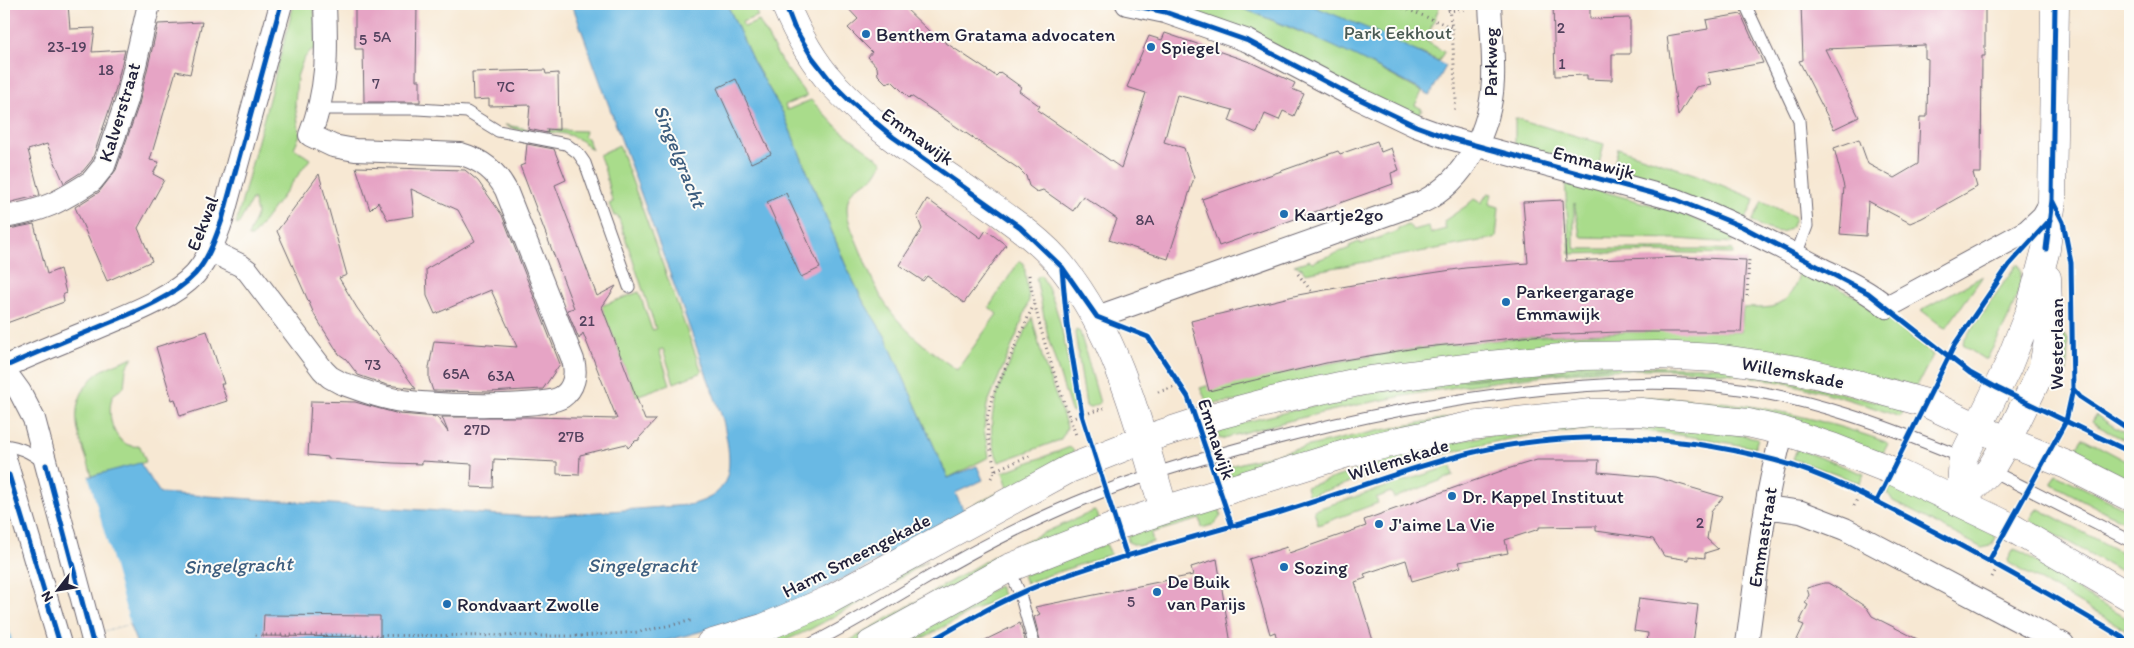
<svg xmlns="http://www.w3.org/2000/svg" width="2134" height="648" viewBox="0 0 2134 648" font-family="Itim,sans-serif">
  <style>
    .green { fill: #a9dc8b; stroke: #667f63 }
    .water { fill: #69b9e4; stroke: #466e90 }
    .pier { fill: #f7e8d3 }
    .building { fill: #e6a4c5 }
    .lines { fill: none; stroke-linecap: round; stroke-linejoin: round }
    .lane-casing { stroke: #6d6770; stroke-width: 13 }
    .street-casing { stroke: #6d6770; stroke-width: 24 }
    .secondary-casing { stroke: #6d6770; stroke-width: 29 }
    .path { stroke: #6d6770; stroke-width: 3; stroke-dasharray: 1 4; stroke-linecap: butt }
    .lane { stroke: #fff; stroke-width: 11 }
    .street { stroke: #fff; stroke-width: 22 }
    .secondary { stroke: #fff; stroke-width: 28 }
    .cycleway-casing { stroke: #fdfcf7; stroke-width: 8 }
    .cycleway { stroke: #0057b8; stroke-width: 5 }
    .poi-dot { fill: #1f6fb2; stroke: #fdfcf7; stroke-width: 2 }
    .labels { text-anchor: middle; stroke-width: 4; stroke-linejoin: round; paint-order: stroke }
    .number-label { font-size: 16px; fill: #53425e }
    .park-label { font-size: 19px; fill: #4a5a53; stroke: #fdfcf7 }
    .poi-label { font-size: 19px; fill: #22223b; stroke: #fdfcf7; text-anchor: start }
    .street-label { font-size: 19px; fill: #22223b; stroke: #fdfcf7 }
    .water-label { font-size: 20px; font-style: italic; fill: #3e5e7f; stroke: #fdfcf7 }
  </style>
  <rect width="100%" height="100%" fill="#fdfcf7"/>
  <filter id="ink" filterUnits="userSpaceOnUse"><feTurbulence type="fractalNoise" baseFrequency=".02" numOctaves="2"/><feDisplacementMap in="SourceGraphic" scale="10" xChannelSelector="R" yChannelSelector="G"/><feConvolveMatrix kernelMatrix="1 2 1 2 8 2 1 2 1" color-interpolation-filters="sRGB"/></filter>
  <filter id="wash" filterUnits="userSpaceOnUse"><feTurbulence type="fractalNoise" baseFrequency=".0096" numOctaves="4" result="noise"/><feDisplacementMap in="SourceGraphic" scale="20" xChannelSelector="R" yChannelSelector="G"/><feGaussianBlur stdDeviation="1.12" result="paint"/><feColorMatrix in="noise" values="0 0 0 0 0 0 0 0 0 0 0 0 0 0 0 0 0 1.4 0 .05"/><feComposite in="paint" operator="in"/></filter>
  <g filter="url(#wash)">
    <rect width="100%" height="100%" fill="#f7e8d3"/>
    <path class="green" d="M294,4H314L316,48L310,51L303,60L297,77L295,104L300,135L294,148L310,159L252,237H248L257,213L253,198L238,225L236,224Z
      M727,4H752L758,16L742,22L744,27L759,21L781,61L807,96L785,105L787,110L811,100L840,130L883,162C880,167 877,175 872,178C862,184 852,186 848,200C844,216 853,232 859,247C865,261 870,276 877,289C893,323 927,349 957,370L997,314L989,307L1020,260L1024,264L1029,300L1020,327L987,405L984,429L989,457L948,478L885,336L863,301L846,266L783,113L753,61Z
      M1166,4H1229L1240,7L1346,51L1422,92L1415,105L1422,109L1418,117Z
      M1268,4H1442L1440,5L1426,41L1444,52L1439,61L1421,53Z
      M1515,118L1604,144L1598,167L1595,168L1515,144Z
      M505,125L528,129L585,131L584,136L588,139L592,150C563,120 536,141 505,125Z
      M619,145L702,372L674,383L663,349L659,350L670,384L636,396L601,306L639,292L652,330L656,329L618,216H614L609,204L613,202C607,187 607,170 599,155Z
      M1618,148L1697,175L1755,199L1746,219L1612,172Z
      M1565,181L1681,213L1733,235V243L1678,239L1582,237L1580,235L1574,203V247L1576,249H1711L1733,250V254L1647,252L1570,254Z
      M1488,193L1492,194L1489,204L1499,207L1496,238L1305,273L1302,268L1294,265L1310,260L1312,262L1350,248L1349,246L1359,242L1361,244L1398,231V228L1408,225L1414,230L1428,226L1431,233L1446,229L1444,221L1466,206L1474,199L1481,203Z
      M1762,201L1795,217C1789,242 1768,229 1752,222Z
      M2016,265H2019C2029,286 1997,339 1987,359H1984L1964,346L1963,342Z
      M1800,269L1871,304L1933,355L1917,386L1748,354L1208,404L1200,388C1224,379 1253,380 1278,374C1431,340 1585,328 1741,332L1743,308C1752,307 1762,309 1771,307C1789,303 1797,285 1800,269Z
      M1041,275C1065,315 1067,365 1076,410L1074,412L1071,411L1049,341L1036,278Z
      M1983,276L1946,328L1943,327L1921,310Z
      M1032,317L1043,360L1067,427L1065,433L1060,440L999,462C976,413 1012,362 1032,317Z
      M1076,330L1080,332L1100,403L1089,408L1086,406L1075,333Z
      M2063,334L2068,339L2067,373L2052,372L2060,335Z
      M133,357L126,368L124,387L113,395C105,415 114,450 140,446L146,462L92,476C85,448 67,421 83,391C87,384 93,376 101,371C110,365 122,362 133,357Z
      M1562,366L1728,367L1906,408L1900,417C1843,396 1785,380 1725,373C1649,364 1573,371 1499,381C1405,393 1312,413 1221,439L1219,438L1216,429L1362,394Z
      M1638,397C1728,398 1802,412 1886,442L1888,444L1883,453L1632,404L1232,480L1228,468L1230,466C1365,430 1498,404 1638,397Z
      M2096,415L2130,437V443L2094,424L2092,422Z
      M1550,423L1690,426L1758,438L1755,448C1714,440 1673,433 1631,430C1519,424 1414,462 1309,496L1306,487L1425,448Z
      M2082,439H2085L2130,463V481L2073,452V449L2079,444Z
      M1070,447L1074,451L1073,453L966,515L963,510L1008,488L1003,472Z
      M1797,449L1864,474L1860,483L1793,459Z
      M1451,466L1453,476L1394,498L1391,492L1376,498L1378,503L1318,525L1314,510Z
      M2056,474L2130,511V525L2052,484V481Z
      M1894,485L1994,535L1996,538L1991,546L1982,548L1893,501L1888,493L1891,486Z
      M1219,506L1221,515L1215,524L1202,528L1200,519L1151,533L1153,542L1138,546L1128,542V536Z
      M2039,509L2130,557V576L2032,522L2030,520L2035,510Z
      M1094,511L1097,513L1099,519L857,644H844L992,557L1041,534Z
      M1106,544L1111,554L1026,583L1023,575Z
      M2014,549L2024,553L2068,584L2130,621V632L2009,563L2008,560Z
      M927,561L859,603L809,630L777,644H739Z
      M999,586L1003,595L917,641L913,632Z"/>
    <path class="water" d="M572,4H727L753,61L783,113L846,266L863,301L885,336L948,478L977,466L983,480L955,493L966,515L782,610L665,641L636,644H137L129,624L55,644H4V487L92,476L140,463L160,493L533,517L688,505C739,495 731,459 723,420Z
      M1229,4H1308L1374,31L1446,66L1430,95C1367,61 1299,28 1229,4Z"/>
    <path class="pier" d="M88,474L130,624L55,644H13L4,611V484Z"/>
    <g id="blocks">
      <path class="building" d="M4,4H68L70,29L95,28L92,52L125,50L114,96L92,160L83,171L64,183L47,144L28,150L40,195L4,204Z
        M355,4H417L416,80H420V102H364L363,49H355Z
        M844,4H901L931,33L996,76L1000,72L1021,87L1019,91L1040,106L1037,110L1121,168L1146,93L1127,87L1149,36L1162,40L1165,33L1250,62L1295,83L1292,89L1304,94L1294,116L1283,111L1279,120L1265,114L1257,133L1229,121L1233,110L1177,95L1164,142L1184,148L1194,178L1168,259L1109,240L1117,219L1083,196L1073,211L1043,190L1037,192L1029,186L1026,176L1019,169L911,96L909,98L892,81L886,83L878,75L877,67L868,57L872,52L848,28L858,19Z
        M1553,4H1590V19L1630,18V54H1612V80L1587,79V75L1555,76Z
        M1801,4H1985V56H1982L1981,173H1973L1977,187L1922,218L1910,223L1868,201L1866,236L1840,234L1844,187L1834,148L1859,139L1868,164L1894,178L1918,164L1920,117H1927L1928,59L1925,58V45L1825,49L1859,117L1834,129L1799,61L1803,60Z
        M1741,14L1763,63L1707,73L1711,84L1696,87L1678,116L1667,36L1708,29L1706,20Z
        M202,22L190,74L176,71L150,160L159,162L153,174L164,180L138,228L152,261L107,281L75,207L99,192L116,170L139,104L158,24Z
        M545,70L546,74L558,73L559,130L547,129L548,133L528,129L530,105L489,106V99L473,100L472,72Z
        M736,79L771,154L751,163L717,88Z
        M1377,141L1381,152L1391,148L1399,170L1391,173L1393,184L1219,246L1202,199L1338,151L1340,154Z
        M527,144L554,149L566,180L555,185L564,209L597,296L616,286L602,307L645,420H656L639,438V440L635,441L628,448L626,444L580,455L579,475L557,474V462L494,459L493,488L471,487L472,464L422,461V464L393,463L328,459V457L308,455L311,401L355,402L399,414L437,417L448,432L442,417H532L617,419L583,333L579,339L567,310L574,308L520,166L525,164Z
        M356,167L465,170L478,181L502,215L560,364L543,389L489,392L433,391L429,379V368L434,341L517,347L491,290L435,314L427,296L426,269L475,241L458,210L411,189L414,216L388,220L378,202L370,210Z
        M319,174L347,275L339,278L357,308L416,389L387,385L358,375L346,359L339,354L315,316L277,231Z
        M786,193L820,268L801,277L767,202Z
        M927,199L981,238L986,230L1006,245L964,303L927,276L923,281L899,265L922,229L917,216Z
        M1563,200L1566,261L1681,257L1746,260L1741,332H1619L1543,335L1475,342L1416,348L1326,363L1209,391L1191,321L1298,295L1358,284L1465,268L1528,263L1523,202Z
        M34,224L47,274L60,269L66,293L63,295L64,302L4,324V230Z
        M207,331L224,384H221L227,401L180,416L175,399L172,400L156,347Z
        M1537,460H1599L1598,472L1655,477L1723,497L1711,512L1707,539L1718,549L1705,553V558L1689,556V560L1664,556L1653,539L1596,531V526L1539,527V529L1505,540L1508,553L1459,562L1461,567L1412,581L1406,560L1364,574L1366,578L1355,582L1374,644H1278L1275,632L1270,634L1249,559L1287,547L1289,553L1366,526L1364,520L1504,470Z
        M1217,559L1231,644H1041L1034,617L1040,614L1035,607L1193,575L1191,567Z
        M1824,583H1828L1842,591L1867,608L1872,616L1927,644H1795L1804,625L1799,623L1808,605L1805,603L1809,595L1807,588Z
        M1639,598L1698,605L1693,644H1647L1648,633L1634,631Z
        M264,615L380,616V637L263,636Z
        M1020,623L1026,644H977Z"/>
    </g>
  </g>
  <g filter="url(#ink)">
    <use href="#blocks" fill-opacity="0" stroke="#6d6770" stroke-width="1"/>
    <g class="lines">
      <g class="lane-casing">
        <path id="lane" d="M1745,4L1799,120L1807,226L1796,255
          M319,109H417L467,112L498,131L566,144L578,153L585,163L629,287
          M4,445C20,447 30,452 43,462
          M1990,470L2130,541
          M1009,568L1020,594L1034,644
          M811,644C849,625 885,603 922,581C964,556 1007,533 1052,513C1115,484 1182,464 1248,446C1343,420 1439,400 1536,390C1599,384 1661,380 1725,387C1809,397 1886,426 1964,458"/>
      </g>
      <g class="street-casing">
        <path id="street" d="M1127,4L1165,12L1248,41L1353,96L1416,126L1449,138L1677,200C1726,219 1772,242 1818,267C1842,279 1867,290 1887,307L2027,231L2043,216L2052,200
          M4,217C44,211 59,202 92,181L104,166L127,100L149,4
          M211,251L240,265L248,271L323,370L330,377L341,383C363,391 387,400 410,402C436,405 544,409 562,397C574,389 577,374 573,360L506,190C496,171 482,160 461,154L355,150L333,146L310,135C328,89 327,52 325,4
          M1097,317L1422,202C1466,181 1491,128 1493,80C1494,55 1491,29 1490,4
          M4,367C33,354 62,342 92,330C124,316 171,300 195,274C209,258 215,239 222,220L281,4
          M4,370L20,392L34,419L94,644
          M4,455L60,644
          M1766,507L1801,512L1845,529L2063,644
          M1747,644C1757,573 1763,500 1783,431"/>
      </g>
      <g class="secondary-casing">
        <path id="secondary" d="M785,4C797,33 812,61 833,84C876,131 931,164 982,200C1009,219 1043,242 1063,268C1119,339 1139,425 1164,510
          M1960,501L1963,458L2008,366L2029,313L2046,249L2052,200L2055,4
          M1960,501L1990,470L2007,441L2043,367L2049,334L2047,278
          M710,644L763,628L829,600L1069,469L1142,440L1219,415L1284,398L1363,381L1489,365L1581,356L1657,355L1716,358L1798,370L1857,384L1926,403L2007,441L2067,465L2130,497
          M871,644L1009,568L1116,526L1164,510L1348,453L1399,441L1470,426L1591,413L1641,412L1748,423L1783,431L1832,447L1893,471L2009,526L2130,597"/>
      </g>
      <path class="path" d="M1394,4L1451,27
        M1448,4L1452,28L1456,100L1454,112
        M1448,11L1465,9
        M1298,274L1312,292
        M1029,275C1037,324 1053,371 1070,419L1104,408
        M1747,296L1749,259
        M1158,392L1181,385
        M1070,419L1076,435
        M995,470L988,436L987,418L992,398L1034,304
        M991,478L995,470L1032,455
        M1854,506L1859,494
        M1992,577L1998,566
        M253,644L255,635L580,636L639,632L694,620"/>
      <use href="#lane" class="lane"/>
      <use href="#street" class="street"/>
      <use href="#secondary" class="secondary"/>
      <g class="cycleway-casing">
        <path id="cycleway" d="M785,4L794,27L812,57L833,84L851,102L893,137L1020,227L1062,267L1097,317L1148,337L1188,397L1232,526
          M1127,4L1165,12L1248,41L1353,96L1416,126L1449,138L1677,200L1743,227L1868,293L1970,373L1997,388L2130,452
          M2046,249L2052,200L2055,4
          M1062,269L1067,324L1082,415L1127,557
          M4,367C33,354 62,342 92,330C124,316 171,300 195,274C209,258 215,239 222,220L281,4
          M2073,389L2080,397L2130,430
          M46,465L92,639L98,644
          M9,475L60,644
          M1877,501L1955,344L2009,265L2050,220
          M1989,561L2066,421L2073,389L2071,263L2063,222L2052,200
          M925,644C962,624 1000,600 1040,585C1118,555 1201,536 1281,512C1353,490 1424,461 1498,447C1589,431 1684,436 1774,460C1829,475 1882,504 1933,531C2000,566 2065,603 2130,642"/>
      </g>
      <use href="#cycleway" class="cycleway"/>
    </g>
  </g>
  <g class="poi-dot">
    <circle cx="866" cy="34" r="5"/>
    <circle cx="1151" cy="47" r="5"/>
    <circle cx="1284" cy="214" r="5"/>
    <circle cx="1506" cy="302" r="5"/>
    <circle cx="1452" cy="496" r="5"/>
    <circle cx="1379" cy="524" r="5"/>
    <circle cx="1284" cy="567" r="5"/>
    <circle cx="1157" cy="592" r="5"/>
    <circle cx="447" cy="604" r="5"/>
  </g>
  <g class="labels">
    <g class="number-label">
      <text x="1561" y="33">2</text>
      <text x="382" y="42">5A</text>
      <text x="363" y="45">5</text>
      <text x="67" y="52">23-19</text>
      <text x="1562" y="69">1</text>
      <text x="106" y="75">18</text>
      <text x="376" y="89">7</text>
      <text x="506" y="92">7C</text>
      <text x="1145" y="225">8A</text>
      <text x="587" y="326">21</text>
      <text x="373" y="370">73</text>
      <text x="456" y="379">65A</text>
      <text x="501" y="381">63A</text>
      <text x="477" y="435">27D</text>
      <text x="571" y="442">27B</text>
      <text x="1700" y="528">2</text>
      <text x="1131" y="607">5</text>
    </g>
    <g class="park-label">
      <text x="1398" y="39">Park Eekhout</text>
    </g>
    <g class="poi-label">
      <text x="876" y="41">Benthem Gratama advocaten</text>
      <text x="1161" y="54">Spiegel</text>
      <text x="1294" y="221">Kaartje2go</text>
      <text x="1516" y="298">Parkeergarage<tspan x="1516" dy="22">Emmawijk</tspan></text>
      <text x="1462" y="503">Dr. Kappel Instituut</text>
      <text x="1389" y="531">J'aime La Vie</text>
      <text x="1294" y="574">Sozing</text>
      <text x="1167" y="588">De Buik<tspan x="1167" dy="22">van Parijs</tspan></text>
      <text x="457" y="611">Rondvaart Zwolle</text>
    </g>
    <g class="street-label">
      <text transform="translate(1490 62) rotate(-90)" y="7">Parkweg</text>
      <text transform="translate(119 112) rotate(-73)" y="7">Kalverstraat</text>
      <text transform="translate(918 136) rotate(36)" y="7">Emmawijk</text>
      <text transform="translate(1594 162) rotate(15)" y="7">Emmawijk</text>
      <text transform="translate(202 223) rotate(-69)" y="7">Eekwal</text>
      <text transform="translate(2056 344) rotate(-90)" y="7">Westerlaan</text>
      <text transform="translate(1793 372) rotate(11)" y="7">Willemskade</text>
      <text transform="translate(1217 439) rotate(72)" y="7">Emmawijk</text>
      <text transform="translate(1398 459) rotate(-17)" y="7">Willemskade</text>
      <text transform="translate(1762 537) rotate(-81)" y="7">Emmastraat</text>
      <text transform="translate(856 555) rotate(-27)" y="7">Harm Smeengekade</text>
    </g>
    <g class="water-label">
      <text transform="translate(680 156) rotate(68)" y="7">Singelgracht</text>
      <text transform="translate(238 565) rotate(-2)" y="7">Singelgracht</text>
      <text x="642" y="572">Singelgracht</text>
    </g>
  </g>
  <rect width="2134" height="648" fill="none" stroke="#fdfcf7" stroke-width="20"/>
  <g transform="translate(58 590) rotate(239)" stroke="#fdfcf7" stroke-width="4" paint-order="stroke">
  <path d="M0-4L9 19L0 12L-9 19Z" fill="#22223b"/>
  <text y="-8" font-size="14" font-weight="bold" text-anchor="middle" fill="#22223b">N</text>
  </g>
</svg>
